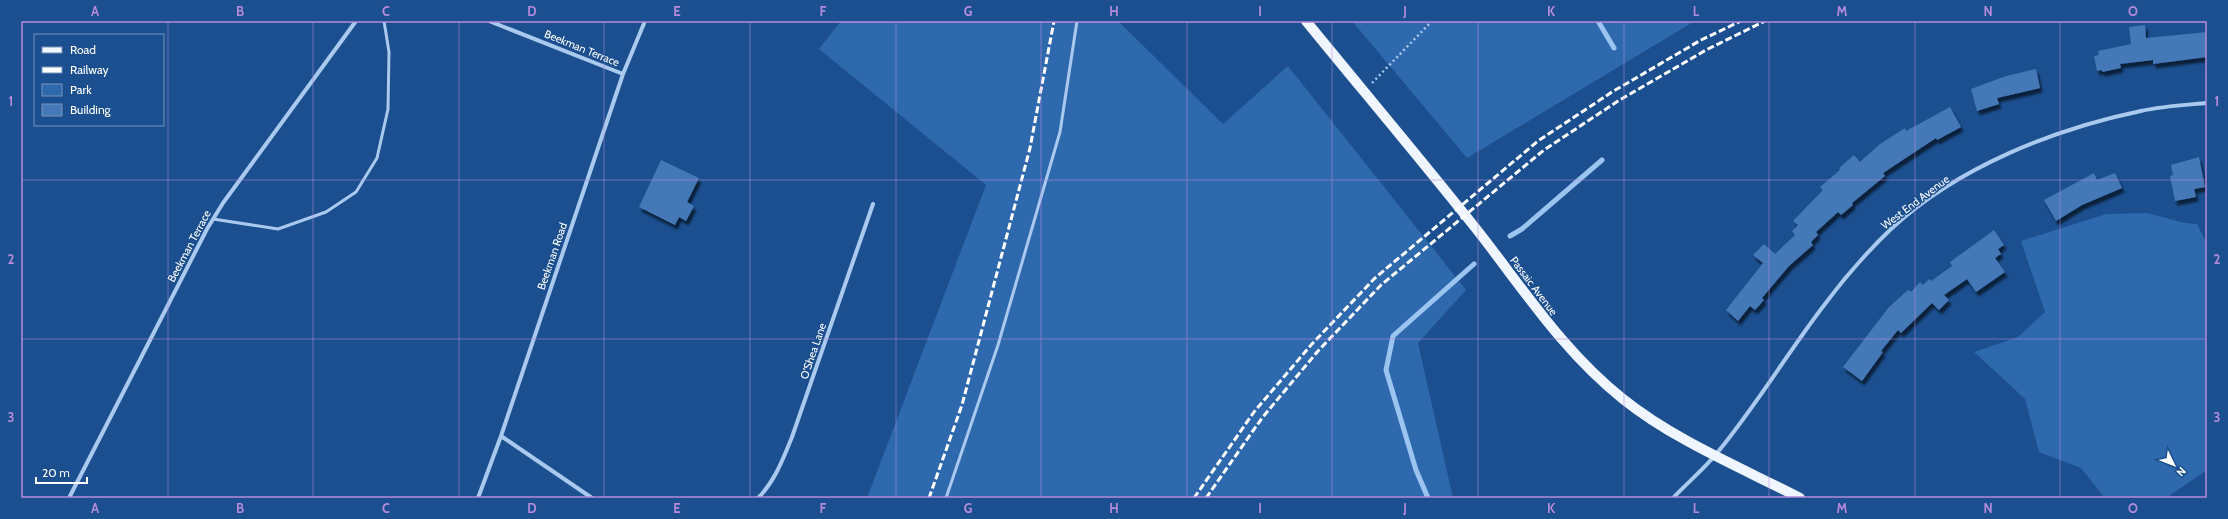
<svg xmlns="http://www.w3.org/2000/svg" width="2228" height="519" viewBox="0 0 2228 519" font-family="Cabin,sans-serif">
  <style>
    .green { fill: #2e69ad }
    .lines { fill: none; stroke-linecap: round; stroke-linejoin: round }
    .stream { stroke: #9cc4f0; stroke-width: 5 }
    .building { fill: #4478b7; filter: url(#shadow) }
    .path { stroke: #a9c9ee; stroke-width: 2.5; stroke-dasharray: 2 3; stroke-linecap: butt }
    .lane { stroke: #a9c9ee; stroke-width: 3 }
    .street { stroke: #a9c9ee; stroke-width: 4 }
    .primary { stroke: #f0f6ff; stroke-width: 10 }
    .rail { stroke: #fff; stroke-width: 3; stroke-dasharray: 7 3; stroke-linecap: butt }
    .grid { fill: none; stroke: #b68bdc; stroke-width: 1; stroke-opacity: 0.55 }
    .labels { text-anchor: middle; stroke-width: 3; stroke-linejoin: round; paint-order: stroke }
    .street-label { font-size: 11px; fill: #fff; stroke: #1b4f8f }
    .neatline { fill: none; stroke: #b68bdc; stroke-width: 1.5 }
    .grid-label { font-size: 13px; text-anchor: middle; font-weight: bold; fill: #b68bdc }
  </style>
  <defs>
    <filter id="shadow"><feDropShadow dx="2.5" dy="4.5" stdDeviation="1" flood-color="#0009"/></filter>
  </defs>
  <rect width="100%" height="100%" fill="#1b4f8f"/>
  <path class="green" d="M841,21H1118L1223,124L1288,66L1466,290L1418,343L1453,498H867L986,185L819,49Z
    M1352,21H1695L1467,158Z
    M2147,213L2185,223L2197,224L2207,244V470L2166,498H2105L2081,468L2039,452L2025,399L1974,352L2018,337L2045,312L2021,241L2106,214Z"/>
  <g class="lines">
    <path class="stream" d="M1598,21L1614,48
      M1510,236L1522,229L1602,160
      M1428,498L1416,470L1386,370L1393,336L1474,264"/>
  </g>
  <path class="building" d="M2145,25L2146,38L2207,32V57L2153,64V60L2120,64L2121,68L2102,72V70L2097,71L2094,56L2099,55L2098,51L2131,44L2129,27Z
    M2036,69L2040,88L1997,98L1999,104L1977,111L1971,89L2006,76Z
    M1950,107L1961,127L1937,140L1936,138L1883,173L1885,176L1852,203L1853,205L1841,215L1838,212L1816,232L1818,235L1811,242L1813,245L1789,266L1762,298L1764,300L1755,310L1750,306L1738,321L1726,310L1763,263L1753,255L1764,244L1775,254L1795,235L1792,231L1798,225L1793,221L1823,190L1820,187L1840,170L1839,168L1854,155L1860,162L1880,144L1905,128L1906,131Z
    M2199,157L2205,187L2194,189L2196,197L2175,201L2170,176L2173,175L2171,165Z
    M661,160L699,178L687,202L694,206L686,221L679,217L675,225L639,207Z
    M2094,173L2097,180L2115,173L2122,188L2082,205L2056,221L2044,200Z
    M1994,230L2004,245L1998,249L2001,254L1995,258L2005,272L1976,292L1967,279L1944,295L1949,300L1939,310L1932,303L1901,333L1898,330L1881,351L1883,352L1862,381L1843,367L1889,307L1908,290L1911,292L1920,282L1923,285L1929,279L1931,281L1952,266L1950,262Z"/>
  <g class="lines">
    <path class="path" d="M1372,83L1432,21"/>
    <path class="lane" d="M213,219L278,229L326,212L356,192L377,158L388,109L389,52L384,21
      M946,498L998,345L1060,132L1077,21"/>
    <path class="street" d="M489,21L623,74
      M501,436L592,498
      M69,498L207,229L223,203L356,21
      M478,498L501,436L623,74L645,21
      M758,498C775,481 783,459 792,437L873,204
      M1673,498C1687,483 1704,469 1717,453C1756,406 1788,352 1825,304C1845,277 1868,251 1892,228C1958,167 2054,129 2141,111C2163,106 2185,105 2207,103"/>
    <path class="primary" d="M1306,21C1364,92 1424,163 1481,235C1526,293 1565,353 1623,399C1674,440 1742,468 1800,498"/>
    <path class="rail" d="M929,498L962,405L1030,148L1054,21
      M1194,498L1254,412L1311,345L1375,278L1538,141L1612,92L1701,40L1741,21
      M1206,498L1262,418L1318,351L1381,285L1544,150L1618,101L1706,50L1765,21"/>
  </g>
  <path class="grid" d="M168,21V498M313,21V498M459,21V498M604,21V498M750,21V498M896,21V498M1041,21V498M1187,21V498M1332,21V498M1478,21V498M1624,21V498M1769,21V498M1915,21V498M2060,21V498M21,180H2207M21,339H2207"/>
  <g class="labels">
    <g class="street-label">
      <text transform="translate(582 48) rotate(22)" y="4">Beekman Terrace</text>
      <text transform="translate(1915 202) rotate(-37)" y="4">West End Avenue</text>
      <text transform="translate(189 246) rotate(-62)" y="4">Beekman Terrace</text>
      <text transform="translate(552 256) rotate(-71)" y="4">Beekman Road</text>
      <text transform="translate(1534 286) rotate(53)" y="4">Passaic Avenue</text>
      <text transform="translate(813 351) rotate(-71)" y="4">O'Shea Lane</text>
    </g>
  </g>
  <rect width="2228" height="519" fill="none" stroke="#1b4f8f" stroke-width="44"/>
  <rect x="34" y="34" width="130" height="92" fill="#1b4f8f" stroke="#7695bc"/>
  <rect x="42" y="47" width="20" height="6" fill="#f0f6ff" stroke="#7695bc"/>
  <text x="70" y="54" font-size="12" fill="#ffffff">Road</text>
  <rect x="42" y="67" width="20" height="6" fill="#ffffff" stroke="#7695bc"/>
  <text x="70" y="74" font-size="12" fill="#ffffff">Railway</text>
  <rect x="42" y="84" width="20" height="12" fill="#2e69ad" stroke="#7695bc"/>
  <text x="70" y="94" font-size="12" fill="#ffffff">Park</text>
  <rect x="42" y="104" width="20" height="12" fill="#4478b7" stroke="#7695bc"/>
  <text x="70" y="114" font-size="12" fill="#ffffff">Building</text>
  <g transform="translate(2174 465) rotate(133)" stroke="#1b4f8f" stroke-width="3" paint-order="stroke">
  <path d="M0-3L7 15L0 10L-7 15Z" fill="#ffffff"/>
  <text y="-6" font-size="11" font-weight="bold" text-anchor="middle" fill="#ffffff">N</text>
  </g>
  <path d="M36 477v6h51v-6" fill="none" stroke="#ffffff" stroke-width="2"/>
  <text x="42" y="477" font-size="12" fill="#ffffff" stroke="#1b4f8f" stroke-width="3" paint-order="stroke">20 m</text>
  <rect x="22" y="22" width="2184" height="475" class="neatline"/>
  <g class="grid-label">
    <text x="95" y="16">A</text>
    <text x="240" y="16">B</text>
    <text x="386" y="16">C</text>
    <text x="532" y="16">D</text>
    <text x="677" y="16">E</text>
    <text x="823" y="16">F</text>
    <text x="968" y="16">G</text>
    <text x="1114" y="16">H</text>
    <text x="1260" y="16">I</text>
    <text x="1405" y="16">J</text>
    <text x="1551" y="16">K</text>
    <text x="1696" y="16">L</text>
    <text x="1842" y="16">M</text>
    <text x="1988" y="16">N</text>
    <text x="2133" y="16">O</text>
    <text x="11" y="106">1</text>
    <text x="2217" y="106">1</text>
    <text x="11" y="264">2</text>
    <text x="2217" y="264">2</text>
    <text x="11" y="422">3</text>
    <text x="2217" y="422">3</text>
    <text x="95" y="513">A</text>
    <text x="240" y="513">B</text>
    <text x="386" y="513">C</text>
    <text x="532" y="513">D</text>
    <text x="677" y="513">E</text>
    <text x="823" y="513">F</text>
    <text x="968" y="513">G</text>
    <text x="1114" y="513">H</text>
    <text x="1260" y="513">I</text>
    <text x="1405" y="513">J</text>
    <text x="1551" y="513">K</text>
    <text x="1696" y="513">L</text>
    <text x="1842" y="513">M</text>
    <text x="1988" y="513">N</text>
    <text x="2133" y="513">O</text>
  </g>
</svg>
